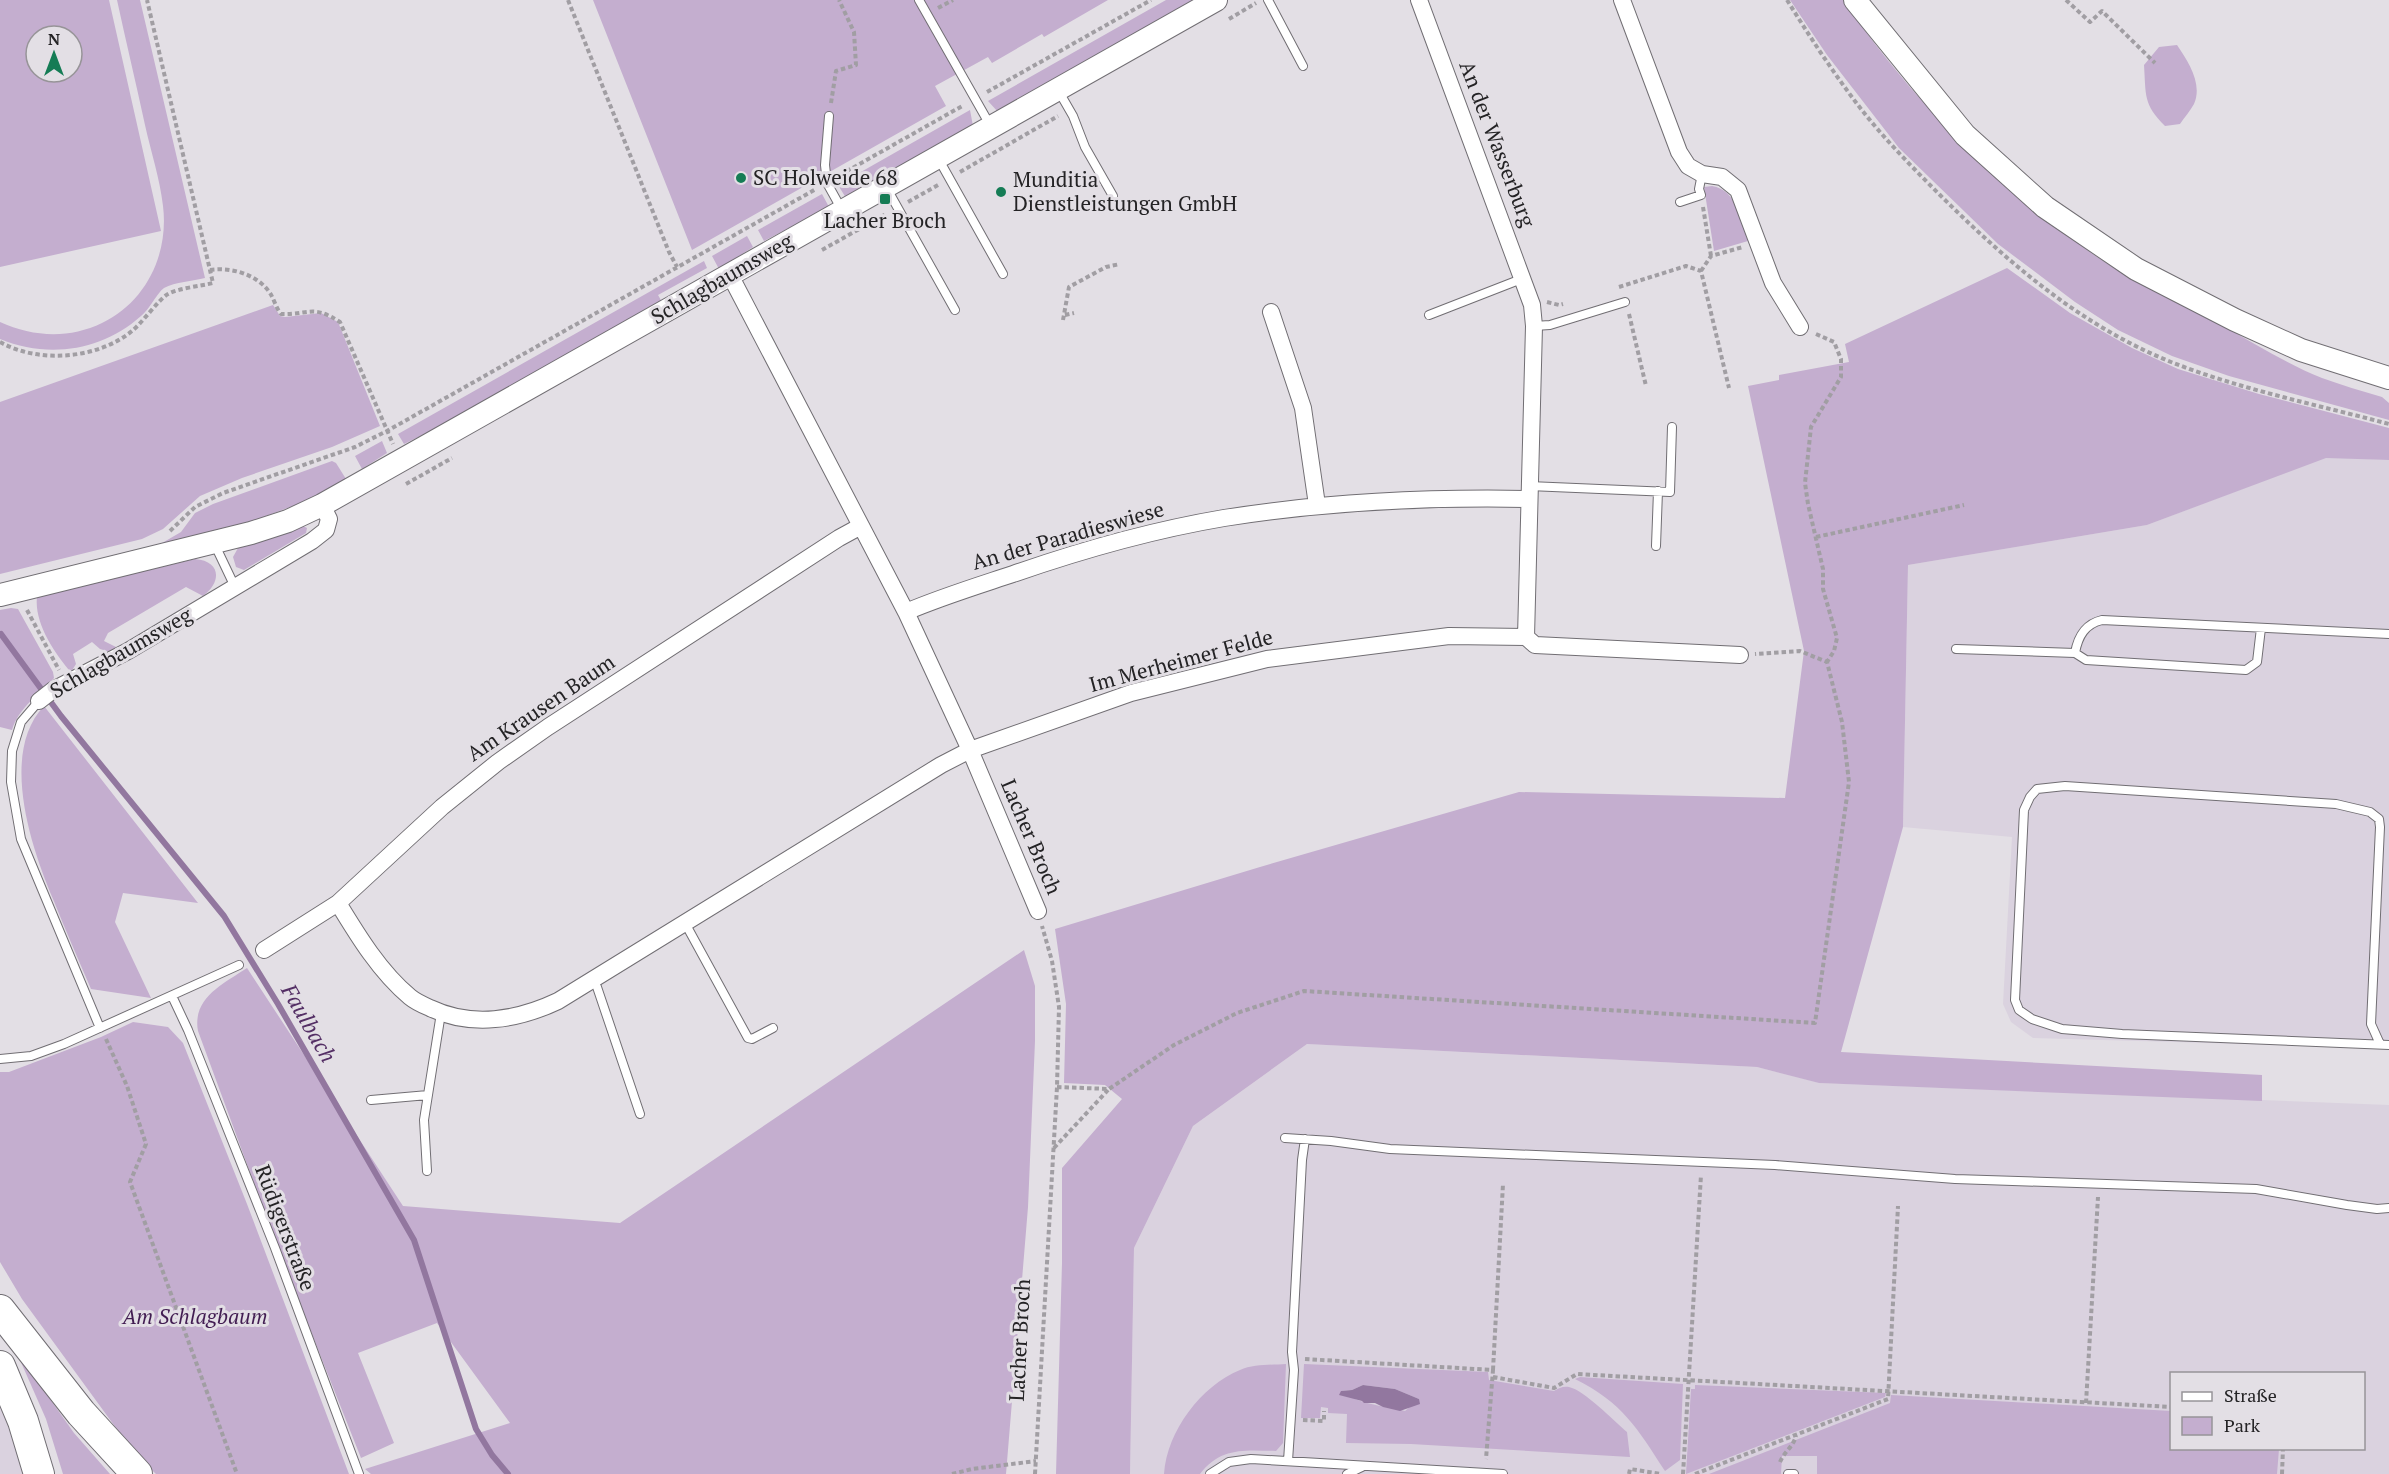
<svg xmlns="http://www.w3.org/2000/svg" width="2389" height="1474" viewBox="0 0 2389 1474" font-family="'PT Serif',serif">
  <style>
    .built { fill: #dad2df; fill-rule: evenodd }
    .green { fill: #c4aecf; fill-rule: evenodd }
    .water { fill: #92779f }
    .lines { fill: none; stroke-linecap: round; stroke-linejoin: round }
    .stream { stroke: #92779f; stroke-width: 6 }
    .lane-casing { stroke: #716e73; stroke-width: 10 }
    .street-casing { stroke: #716e73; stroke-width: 18 }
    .secondary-casing { stroke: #716e73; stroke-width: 24 }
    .highway-casing { stroke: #716e73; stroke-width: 32 }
    .path { stroke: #a19ea3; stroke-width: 4; stroke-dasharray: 4.5 3; stroke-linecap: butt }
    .lane { stroke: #fff; stroke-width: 8 }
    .street { stroke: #fff; stroke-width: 16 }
    .secondary { stroke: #fff; stroke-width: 22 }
    .highway { stroke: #fff; stroke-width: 30 }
    .poi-dot { fill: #157c55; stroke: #e3dfe5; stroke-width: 2 }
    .labels { text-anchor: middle; stroke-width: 6; stroke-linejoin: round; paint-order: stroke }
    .street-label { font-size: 21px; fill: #242325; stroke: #e3dfe5 }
    .poi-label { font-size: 21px; fill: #242325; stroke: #e3dfe5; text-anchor: start }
    .park-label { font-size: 21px; font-style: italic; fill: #421d52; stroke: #e3dfe5 }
    .water-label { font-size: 22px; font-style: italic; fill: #542f65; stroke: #e3dfe5 }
  </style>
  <rect width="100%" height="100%" fill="#e3dfe5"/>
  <path class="built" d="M2326,457L2389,460V1048L2033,1038L2011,1022L2003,1004L2012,837L1903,827L1908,565L2147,525Z
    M1307,1044L1757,1067L1820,1083L2389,1105V1474H1130L1134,1248L1193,1126ZM2172,1374H2364V1448H2172Z
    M0,1396L10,1421L22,1474H0Z"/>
  <path class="green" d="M0,0H109L161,231L0,267ZM36,36H72V72H36Z
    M117,0H140L205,278C193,281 175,282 164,288C158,292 149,310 141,316C102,351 48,359 0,339V322C33,337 69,339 102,323C146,302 169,254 163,206C160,179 151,152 145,125C136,83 126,42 117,0Z
    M593,0H1108L1044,37L1042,34L992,63L988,57L935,86L946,106L692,250Z
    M1166,0H1197L998,112L988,101Z
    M1790,0H1843C1910,97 1994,184 2090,252C2131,281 2177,302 2221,325C2254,343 2287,364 2322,378C2341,385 2362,391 2382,397L2389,403V420L2229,376L2172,356L2118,330L2075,302L1998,244L1899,148L1827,55Z
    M2177,45C2188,61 2203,84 2194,104C2190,111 2184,118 2180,124L2165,126C2143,104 2146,95 2144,65L2159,47Z
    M970,110L973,126L846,198L838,185Z
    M1712,186C1737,190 1741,220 1748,241L1714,251L1704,187Z
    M822,194L829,207L764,241L758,230Z
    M747,236L753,247L719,269L712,256Z
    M704,261L707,268L658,295L662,302L447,423L404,444L398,434Z
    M2007,268L2070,313L2132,348L2178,369L2259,394L2389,428V460L2326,458L2147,525L1908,565L1903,827L1841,1052L2262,1075V1101L1819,1083L1757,1067L1307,1044L1193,1126L1134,1248L1130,1474H1056L1062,1263V1168L1122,1099L1105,1085L1064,1083L1066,1004L1055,929L1260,867L1519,792L1785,798L1804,651L1748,386L1779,380V375L1849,362L1845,344Z
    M273,305L280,316L285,317L321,313L338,322L380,426L332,447L242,478L200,496L163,529L142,539L0,574V402Z
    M382,441L387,453L362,469L355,456Z
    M332,461L336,463L346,479L309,500L247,523L157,546L181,532L195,513L213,504Z
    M303,526L307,528L306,533L244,570L236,567L233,557L238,548Z
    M195,559C221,561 222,582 203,596L186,587L108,633L104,641L116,647L110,652L100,649L92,642L73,654L76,664L71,672C54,653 34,622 37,597Z
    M11,608L18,609L53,672L54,678C39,695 19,707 12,730L0,727V610Z
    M44,706L198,903L123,893L115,922L151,998L91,989C78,959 65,929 53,899C30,845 0,752 44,706Z
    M1024,950L1035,986V1041L1028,1207L1006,1474H371L365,1469L510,1423L437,1323L358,1353L394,1443L361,1458L277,1246L198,1031C192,998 223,984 247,968L403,1206L620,1223Z
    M133,1022L168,1027L183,1043L247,1204L349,1474H156L135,1454L22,1299L0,1262V1072H9L101,1037Z
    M21,1358L74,1433L110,1474H63L46,1419L20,1360Z
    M1286,1364L1283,1443L1276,1451C1245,1450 1220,1447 1200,1474H1164C1167,1431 1201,1386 1240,1370C1254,1364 1272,1365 1286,1364Z
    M1304,1364L1488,1372L1489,1380L1554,1391C1559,1388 1563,1386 1569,1387C1584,1390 1614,1421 1627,1432L1630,1457L1411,1444L1346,1443L1347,1414L1328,1413V1408L1321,1407L1320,1418H1301ZM1363,1385L1395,1389L1419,1399L1405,1411C1384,1406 1358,1404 1341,1391L1352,1390Z
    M1580,1377L1683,1384L1680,1460L1665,1471C1637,1428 1623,1403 1575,1379Z
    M1695,1385L1886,1393L1885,1397L1686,1474L1691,1389H1695Z
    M1891,1395L2171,1411L2172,1448L2279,1449L2277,1474H1817V1456H1782L1781,1474H1709L1890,1403Z"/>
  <path class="water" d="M1363,1385L1395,1389L1419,1399L1420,1404L1400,1411L1383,1407L1375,1403H1364L1362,1401L1339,1395L1341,1391L1352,1390Z"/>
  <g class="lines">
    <path class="stream" d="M1,634L61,716L224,916L278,1004L414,1240L476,1429L492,1455L508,1474"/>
    <g class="lane-casing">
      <path id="lane" d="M919,0L990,125
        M1268,0L1303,66
        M1058,90L1073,116L1085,147L1113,196
        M829,116L825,165L827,183L842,210
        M938,158L1003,274
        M886,187L955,310
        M1680,202L1701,195L1699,189L1702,174
        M1429,315L1524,278
        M1534,326L1550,325L1625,302
        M1529,486L1670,492L1672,427
        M214,543L235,587
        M1656,546L1658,491
        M2261,628L2257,662L2246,670L2086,660L2075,653C2078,636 2085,624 2102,620L2389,634
        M1956,649L2075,653
        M39,701L21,722L12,751L11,782L21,839L100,1028
        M685,923L748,1038L752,1039L773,1028
        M592,980L597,987L640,1114
        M172,996L188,1030L275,1248L359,1474
        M2380,1044L2371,1024L2380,827L2379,819L2370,812L2336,804L2065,786L2037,789L2030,797L2024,810L2015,1000L2019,1010L2032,1019L2062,1029L2122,1034L2389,1045
        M0,1059L31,1056L64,1044L239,965
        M371,1100L428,1095
        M1285,1138L1331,1141L1390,1149L1775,1165L1955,1179L2256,1189L2347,1205L2377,1209L2389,1208
        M427,1171L424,1120L441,1013
        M1288,1461L1294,1370L1292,1352L1302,1160L1305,1139
        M1210,1474L1229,1462L1251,1459L1503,1474
        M1347,1474L1362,1467
        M1788,1474H1794"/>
    </g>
    <g class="street-casing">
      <path id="street" d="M1419,0L1532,305L1534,326L1526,637
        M1622,0L1679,152L1688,166L1702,174L1722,177L1738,190L1773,283L1800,327
        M730,275L906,612L970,750L1038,911
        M1271,312L1303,408L1317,505
        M906,612C941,597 977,586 1013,574C1082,550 1153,530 1224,518C1325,502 1427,497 1529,499
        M39,701L53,690L128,651L312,541L326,530L329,519L322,505
        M338,903C358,936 380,972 410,997C416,1002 423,1005 430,1008C472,1028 518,1020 558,1001L941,765L970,750L1131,693L1267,659L1449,636L1526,637L1535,645L1740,655
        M264,950L338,903L442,807L498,762L548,727L839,538L861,526"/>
    </g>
    <g class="secondary-casing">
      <path id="secondary" d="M1855,0L1965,135L2045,207L2136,269L2235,320L2301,350L2389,378
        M0,595L251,533L288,521L322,505L1216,0"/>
    </g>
    <g class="highway-casing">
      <path id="highway" d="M0,1310L81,1413L137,1474
        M0,1366L23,1421L39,1474"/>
    </g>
    <path class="path" d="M568,0L669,252L677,267
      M1787,0C1810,37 1834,74 1861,109C1886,141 1915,170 1944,199C2011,265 2082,326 2171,362C2239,389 2318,405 2389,424
      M2066,0L2090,22L2102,11L2155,63
      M938,8L953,0
      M1229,19L1256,3
      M987,92L1151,0
      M831,103L836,71L856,65L854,32L839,0
      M960,172L1058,116
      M840,175L964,105
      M908,202L938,185
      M1703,207L1711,256
      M822,250L886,214
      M210,270C231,267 257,274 270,293C274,299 276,308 281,314C310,315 312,304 340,322L393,444
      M1701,271L1711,256L1743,247
      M1619,287L1686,266L1701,271L1729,388
      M1547,302L1559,305L1563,304
      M1629,314L1646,386
      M1065,315L1074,313
      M1063,320L1069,287L1106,267L1120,264
      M1816,334L1834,342L1841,359V377L1811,427L1805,483L1808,504L1823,569V589L1837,638L1834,651L1827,662
      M0,342C39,364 98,359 132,331C143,322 159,299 168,294C179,288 201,286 213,283L147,0
      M406,484L452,458
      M170,531L195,507L223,493L355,447L387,431L816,189
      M1816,537L1964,505
      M27,610L59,670
      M106,1039L127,1086L146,1144L130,1182L237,1474
      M1057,1087L1109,1089L1174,1045L1237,1013L1304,991L1815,1023L1849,782L1842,722L1827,662L1800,651L1755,654
      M1054,1148L1108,1090
      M1305,1359L1493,1370L1486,1459
      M1493,1370L1503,1184
      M1493,1377L1554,1388L1577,1374L2172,1407
      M2086,1403L2098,1197
      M1303,1420L1324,1421V1411
      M1780,1462C1784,1452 1793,1447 1796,1436
      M952,1474L972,1469L1036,1461
      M1035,1474L1057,1087L1059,1007L1052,961L1042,926
      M1629,1474L1630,1469L1661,1474
      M1683,1474L1701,1175
      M1695,1474L1888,1399L1898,1206
      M2282,1474L2283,1448"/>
    <use href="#lane" class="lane"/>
    <use href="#street" class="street"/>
    <use href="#secondary" class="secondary"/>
    <use href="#highway" class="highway"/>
  </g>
  <g class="poi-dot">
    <circle cx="741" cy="178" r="6"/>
    <circle cx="1001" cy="192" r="6"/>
    <rect x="879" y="193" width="12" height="12" rx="3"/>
  </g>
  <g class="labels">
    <g class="street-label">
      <text transform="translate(1497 144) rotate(69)" y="7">An der Wasserburg</text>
      <text transform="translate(722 279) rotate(-30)" y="7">Schlagbaumsweg</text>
      <text transform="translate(1068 536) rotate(-16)" y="7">An der Paradieswiese</text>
      <text transform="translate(121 653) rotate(-30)" y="7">Schlagbaumsweg</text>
      <text transform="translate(1181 661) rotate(-15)" y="7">Im Merheimer Felde</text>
      <text transform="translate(541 708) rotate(-34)" y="7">Am Krausen Baum</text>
      <text transform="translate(1031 837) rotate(67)" y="7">Lacher Broch</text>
      <text transform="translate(285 1228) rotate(69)" y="7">Rüdigerstraße</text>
      <text transform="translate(1020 1340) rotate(-87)" y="7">Lacher Broch</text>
    </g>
    <g class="poi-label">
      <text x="753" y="185">SC Holweide 68</text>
      <text x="1013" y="187">Munditia<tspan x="1013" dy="24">Dienstleistungen GmbH</tspan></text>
      <text x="885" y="228" text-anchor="middle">Lacher Broch</text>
    </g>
    <g class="park-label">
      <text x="195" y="1324">Am Schlagbaum</text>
    </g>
    <g class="water-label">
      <text transform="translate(309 1023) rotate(60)" y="8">Faulbach</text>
    </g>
  </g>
  <rect x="2170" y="1372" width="195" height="78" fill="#e3dfe5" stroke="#979498" stroke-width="1.5"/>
  <rect x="2182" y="1392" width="30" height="9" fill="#ffffff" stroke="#979498" stroke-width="1.5"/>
  <text x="2224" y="1402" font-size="18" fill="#242325">Straße</text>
  <rect x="2182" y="1417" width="30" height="18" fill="#c4aecf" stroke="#979498" stroke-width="1.5"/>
  <text x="2224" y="1432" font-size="18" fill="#242325">Park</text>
  <g transform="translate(54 54)"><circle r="28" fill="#e3dfe5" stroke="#979498" stroke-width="1.5"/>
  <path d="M0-4.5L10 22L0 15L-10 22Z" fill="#157c55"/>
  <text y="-9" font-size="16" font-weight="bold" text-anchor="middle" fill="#242325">N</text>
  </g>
</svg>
